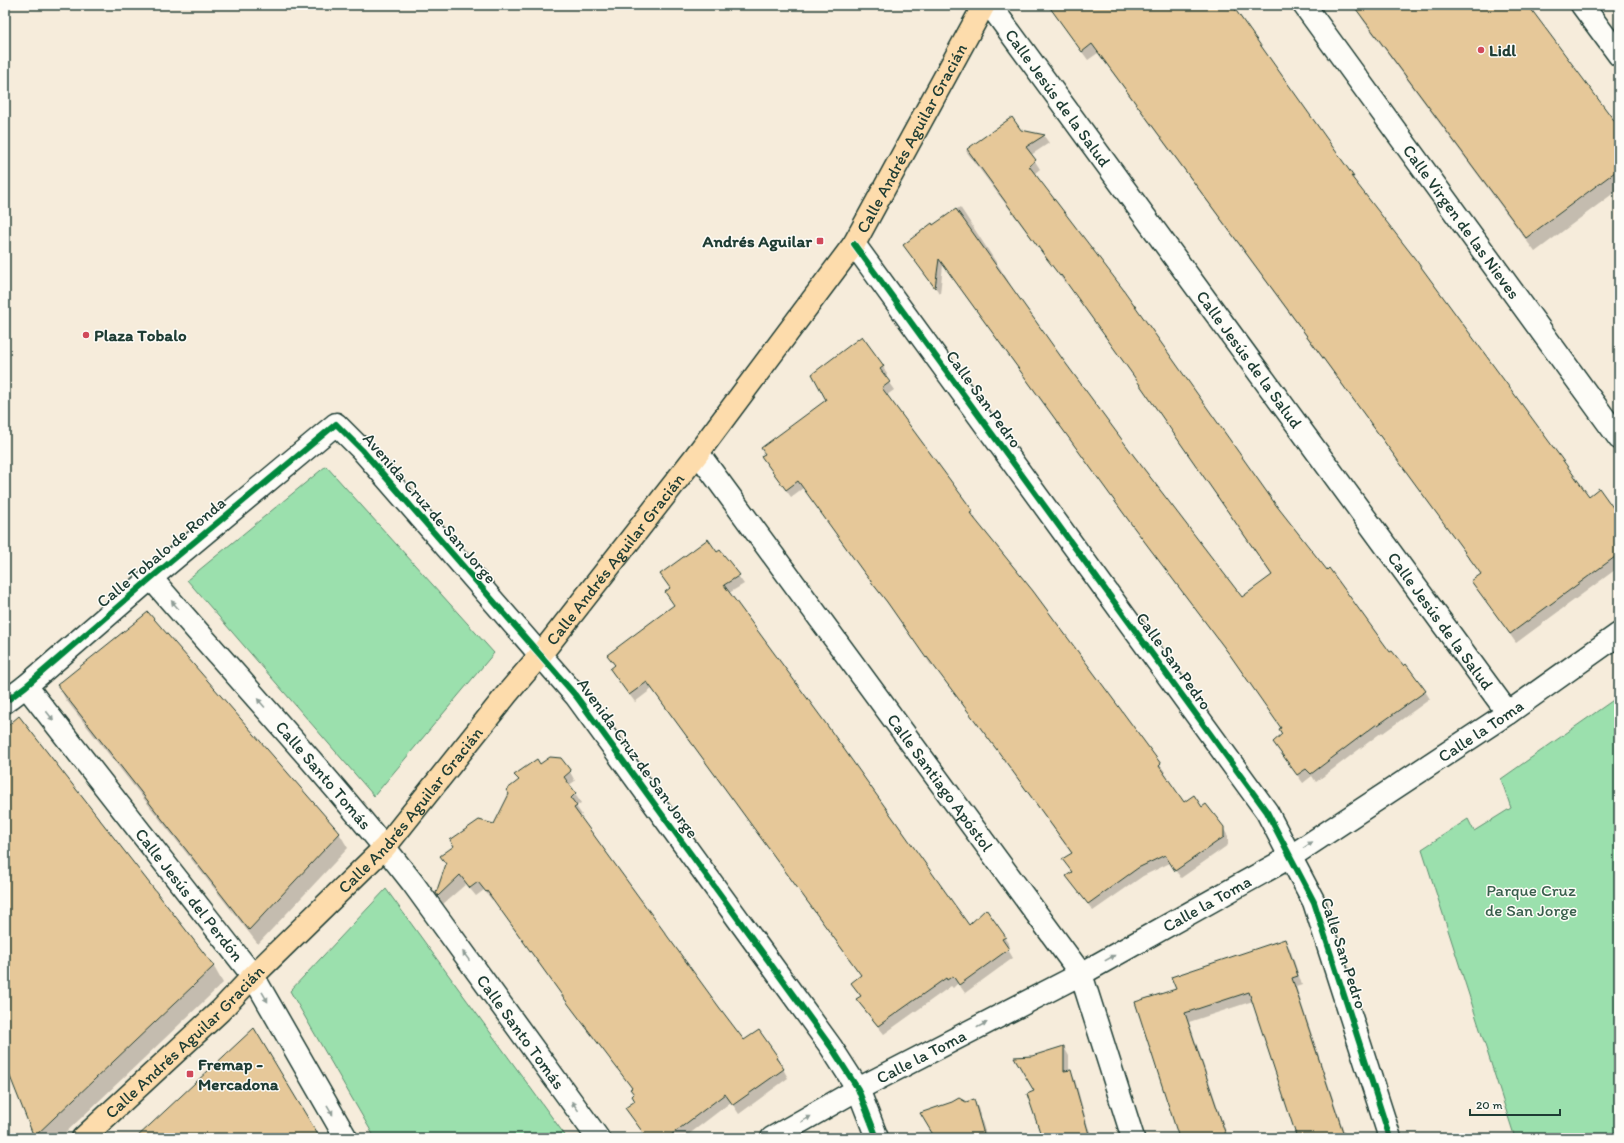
<svg xmlns="http://www.w3.org/2000/svg" width="1624" height="1143" viewBox="0 0 1624 1143" font-family="Itim,sans-serif">
  <style>
    .green { fill: #9be0ad; stroke: #5d8e70 }
    .shadow { fill: #0003 }
    .building { fill: #e6c899; stroke: #1f3d34 }
    .lines { fill: none; stroke-linecap: round; stroke-linejoin: round }
    .minor-casing { stroke: #1f3d34; stroke-width: 25 }
    .major-casing { stroke: #1f3d34; stroke-width: 25 }
    .minor { stroke: #fdfcf7; stroke-width: 22 }
    .major { stroke: #fddcac; stroke-width: 22 }
    .cycleway-casing { stroke: #fdfcf7; stroke-width: 8 }
    .cycleway { stroke: #00873e; stroke-width: 6 }
    .oneway { fill: #8e9c96 }
    .poi-dot { fill: #d1495b; stroke: #fdfcf7; stroke-width: 1.5 }
    .labels { text-anchor: middle; stroke-width: 3; stroke-linejoin: round; paint-order: stroke }
    .poi-label { font-size: 17px; font-weight: bold; fill: #1f3d34; stroke: #fdfcf7; text-anchor: start }
    .street-label { font-size: 17px; fill: #1f3d34; stroke: #fdfcf7 }
    .park-label { font-size: 17px; fill: #385e4c; stroke: #fdfcf7 }
  </style>
  <rect width="100%" height="100%" fill="#f6ecdb"/>
  <filter id="ink" filterUnits="userSpaceOnUse"><feTurbulence type="fractalNoise" baseFrequency=".025" numOctaves="2"/><feDisplacementMap in="SourceGraphic" scale="8" xChannelSelector="R" yChannelSelector="G"/><feConvolveMatrix kernelMatrix="1 2 1 2 8 2 1 2 1" color-interpolation-filters="sRGB"/></filter>
  <g filter="url(#ink)">
    <path class="green" d="M326,466L494,653L374,796L187,580Z
      M1619,696V1138H1515L1422,849L1468,819L1474,831L1511,808L1501,779Z
      M386,889L567,1138H375L290,991Z"/>
    <path class="shadow" d="M1048,5H1228L1357,185L1589,497L1619,518V567L1516,643L1472,581L1482,575L1098,53L1088,60Z
      M1356,5H1527L1619,129V189L1535,252L1363,20L1355,6Z
      M1012,118L1020,131L1044,136L1049,143L1031,155L1040,169L1034,174L1276,506L1390,654L1425,691L1430,699L1383,733L1382,732L1316,782L1312,776L1303,783L1279,750L1274,742L1283,735L1282,728L1236,663L1138,533L943,265L940,294L904,245L960,207L1007,279L1011,286L1010,287L1133,457L1241,599L1272,576L1139,383L1066,282L1065,283L966,151Z
      M883,366L887,374L885,377L894,390L887,395L972,512L976,519L975,520L1112,699L1160,765L1165,772L1163,774L1184,803L1201,808L1223,828L1228,836V845L1181,878L1170,863L1143,876L1093,911L1067,876L1073,873L1072,854L1006,762L933,664L931,665L893,610L868,578L803,488L791,497L767,464L762,457L827,400Z
      M720,551L744,584L729,593L969,926L986,911L1010,946L1007,948L1013,958L965,993L958,983L953,988L951,986L884,1034L862,1007L857,999L861,997L852,984L862,976L652,689L635,702L616,677L618,669L608,655L675,606Z
      M58,685L339,833L348,848L258,944L66,700Z
      M19,718L214,967L223,983L60,1138H35L5,1061V729Z
      M540,765L570,772L575,781L569,785L581,803L576,806L582,815L579,817L744,1042L759,1031L783,1066L782,1067L788,1078L739,1114L731,1102L684,1138H647L626,1108L636,1101L633,1089L576,1014L493,899L492,900L484,890L476,896L466,884L443,904L437,893L446,865L441,856L495,825L519,781L515,775Z
      M1285,941L1290,949L1302,985L1296,987L1346,1138H1298L1253,1001L1189,1022L1228,1138H1181L1177,990Z
      M1064,1047L1069,1056V1071H1070L1075,1080L1088,1127L1093,1138H1043L1035,1091L1032,1057Z
      M973,1100L978,1108L987,1138H927L926,1137L934,1135L966,1103Z"/>
    <path class="building" d="M1048,5H1232L1354,177L1351,176L1413,256L1589,496L1599,488L1619,516V554L1510,634L1471,581L1481,574L1290,313L1092,44L1082,52Z
      M1353,5H1528L1619,127V169L1526,238Z
      M1012,117L1021,130L1045,135L1026,147L1036,160L1029,166L1123,289L1276,505L1327,570L1329,568L1390,652L1392,651L1404,666L1406,664L1426,691L1378,725L1377,724L1311,774L1306,769L1297,775L1273,742L1282,734L1279,729L1281,728L1230,655L1132,525L939,259L935,288L903,245L932,223L933,225L956,209L1064,361L1134,456L1242,597L1272,575L1133,375L1061,275L1060,276L1047,259L967,149Z
      M862,336L884,366L880,369L890,382L882,388L973,511L970,513L1033,591L1113,699L1161,764L1159,766L1184,802L1194,795L1202,807L1206,804L1224,827V837L1175,871L1165,855L1138,868L1088,904L1066,876L1072,872L1062,859L1072,853L1000,754L927,657L926,658L887,602L862,570L798,481L786,490L761,456L765,454L761,448L826,400L812,374Z
      M708,539L717,552L720,550L740,575L724,585L824,721L969,925L986,909L1006,937L1002,939L1009,949L959,985L953,976L947,980L946,978L878,1026L856,999L861,996L851,983L861,975L647,682L629,695L610,669L615,665L607,655L674,605L665,592L670,588L660,574Z
      M148,612L340,833L249,930L57,685Z
      M19,716L214,966L34,1137L5,1064V728Z
      M550,757L561,758L571,771L564,777L576,793L571,798L577,806L574,808L719,1007L744,1040L759,1030L778,1057L776,1058L784,1069L733,1105L725,1094L667,1138H647L625,1108L635,1101L632,1096L634,1094L630,1089L632,1088L569,1005L487,891L486,892L478,882L470,888L460,875L438,896L436,893L446,864L440,856L454,846L450,840L479,820L494,824L509,794L506,790L519,780L514,775L537,759L540,764Z
      M1285,939L1298,976L1292,978L1345,1138H1297L1249,992L1185,1013L1227,1138H1179L1135,1002L1176,989L1171,977Z
      M254,1028L320,1138H136Z
      M1064,1046V1071L1071,1070L1090,1138H1042L1027,1094L1034,1091L1014,1057L1032,1056Z
      M959,1098L966,1102L974,1099L985,1138H935L920,1113L952,1102Z"/>
    <g class="lines">
      <g class="minor-casing">
        <g id="minor">
          <path id="s1" d="M990,5L1508,713"/>
          <path id="s2" d="M1304,5L1619,438"/>
          <path d="M1582,5L1619,55"/>
          <path d="M854,244L1267,812L1314,902L1390,1138"/>
          <path id="s3" d="M698,453L1081,974L1133,1138"/>
          <path id="s4" d="M151,578C238,679 330,777 412,882L598,1138"/>
          <path id="s5" d="M26,686L253,976L346,1138"/>
          <path d="M5,702L26,686L151,578L336,424L362,450L576,696L831,1047L858,1089L877,1138"/>
          <path id="s6" d="M772,1138L858,1089L1081,974L1290,857L1508,713L1619,634"/>
        </g>
      </g>
      <g class="major-casing">
        <g id="major">
          <path id="s7" d="M83,1138L220,1011L253,976L385,847L507,694L541,654L698,453L854,244L984,5"/>
        </g>
      </g>
      <use href="#minor" class="minor"/>
      <use href="#major" class="major"/>
      <g class="cycleway-casing">
        <path id="cycleway" d="M854,244L1267,812L1314,902L1390,1138
          M5,702L26,686L151,578L336,424L362,450L576,696L831,1047L858,1089L877,1138"/>
      </g>
      <use href="#cycleway" class="cycleway"/>
    </g>
    <defs><path id="oneway-solid" d="M-6-.8H1V-3.2L6.5 0L1 3.2V.8H-6Z"/></defs>
    <g class="oneway">
      <use href="#oneway-solid" transform="translate(175 605) rotate(-131)"/>
      <use href="#oneway-solid" transform="translate(261 703) rotate(-131)"/>
      <use href="#oneway-solid" transform="translate(50 716) rotate(52)"/>
      <use href="#oneway-solid" transform="translate(1308 845) rotate(-34)"/>
      <use href="#oneway-solid" transform="translate(466 956) rotate(-126)"/>
      <use href="#oneway-solid" transform="translate(1110 958) rotate(-29)"/>
      <use href="#oneway-solid" transform="translate(265 997) rotate(60)"/>
      <use href="#oneway-solid" transform="translate(982 1025) rotate(-27)"/>
      <use href="#oneway-solid" transform="translate(575 1106) rotate(-126)"/>
      <use href="#oneway-solid" transform="translate(330 1110) rotate(60)"/>
      <use href="#oneway-solid" transform="translate(806 1119) rotate(-30)"/>
    </g>
  </g>
  <g class="poi-dot">
    <circle cx="1481" cy="50" r="4"/>
    <rect x="816" y="237" width="8" height="8" rx="2"/>
    <circle cx="86" cy="335" r="4"/>
    <rect x="186" y="1070" width="8" height="8" rx="2"/>
  </g>
  <g class="labels">
    <g class="poi-label">
      <text x="1489" y="56">Lidl</text>
      <text x="812" y="247" text-anchor="end">Andrés Aguilar</text>
      <text x="94" y="341">Plaza Tobalo</text>
      <text x="198" y="1070">Fremap -<tspan x="198" dy="20">Mercadona</tspan></text>
    </g>
    <g class="street-label">
      <text dy="6" stroke="none"><textPath href="#s1" startOffset="115">Calle Jesús de la Salud</textPath></text>
      <text dy="6" stroke="none"><textPath href="#s7" startOffset="1304">Calle Andrés Aguilar Gracián</textPath></text>
      <text dy="6" stroke="none"><textPath href="#s2" startOffset="268">Calle Virgen de las Nieves</textPath></text>
      <text dy="6" stroke="none"><textPath href="#s1" startOffset="439">Calle Jesús de la Salud</textPath></text>
      <text transform="translate(984 399) rotate(54)" y="6">Calle San Pedro</text>
      <text transform="translate(430 508) rotate(49)" y="6">Avenida Cruz de San Jorge</text>
      <text transform="translate(161 552) rotate(-40)" y="6">Calle Tobalo de Ronda</text>
      <text dy="6" stroke="none"><textPath href="#s7" startOffset="788">Calle Andrés Aguilar Gracián</textPath></text>
      <text dy="6" stroke="none"><textPath href="#s1" startOffset="763">Calle Jesús de la Salud</textPath></text>
      <text transform="translate(1174 661) rotate(54)" y="6">Calle San Pedro</text>
      <text dy="6" stroke="none"><textPath href="#s6" startOffset="818">Calle la Toma</textPath></text>
      <text transform="translate(638 758) rotate(54)" y="6">Avenida Cruz de San Jorge</text>
      <text dy="6" stroke="none"><textPath href="#s4" startOffset="262">Calle Santo Tomás</textPath></text>
      <text dy="6" stroke="none"><textPath href="#s3" startOffset="409">Calle Santiago Apóstol</textPath></text>
      <text dy="6" stroke="none"><textPath href="#s7" startOffset="464">Calle Andrés Aguilar Gracián</textPath></text>
      <text dy="6" stroke="none"><textPath href="#s5" startOffset="265">Calle Jesús del Perdón</textPath></text>
      <text dy="6" stroke="none"><textPath href="#s6" startOffset="494">Calle la Toma</textPath></text>
      <text transform="translate(1344 953) rotate(72)" y="6">Calle San Pedro</text>
      <text dy="6" stroke="none"><textPath href="#s4" startOffset="586">Calle Santo Tomás</textPath></text>
      <text dy="6" stroke="none"><textPath href="#s7" startOffset="140">Calle Andrés Aguilar Gracián</textPath></text>
      <text dy="6" stroke="none"><textPath href="#s6" startOffset="170">Calle la Toma</textPath></text>
    </g>
    <g class="park-label">
      <text x="1531" y="896">Parque Cruz<tspan x="1531" dy="20">de San Jorge</tspan></text>
    </g>
  </g>
  <rect width="1624" height="1143" fill="none" stroke="#fdfcf7" stroke-width="20"/>
  <rect x="10" y="10" width="1604" height="1123" fill="none" stroke="#1f3d34" stroke-width="1.5" filter="url(#ink)"/>
  <path d="M1470 1109v6h90v-6" fill="none" stroke="#1f3d34" stroke-width="2"/>
  <text x="1476" y="1109" font-size="12" fill="#1f3d34" stroke="#fdfcf7" stroke-width="3" paint-order="stroke">20 m</text>
</svg>
